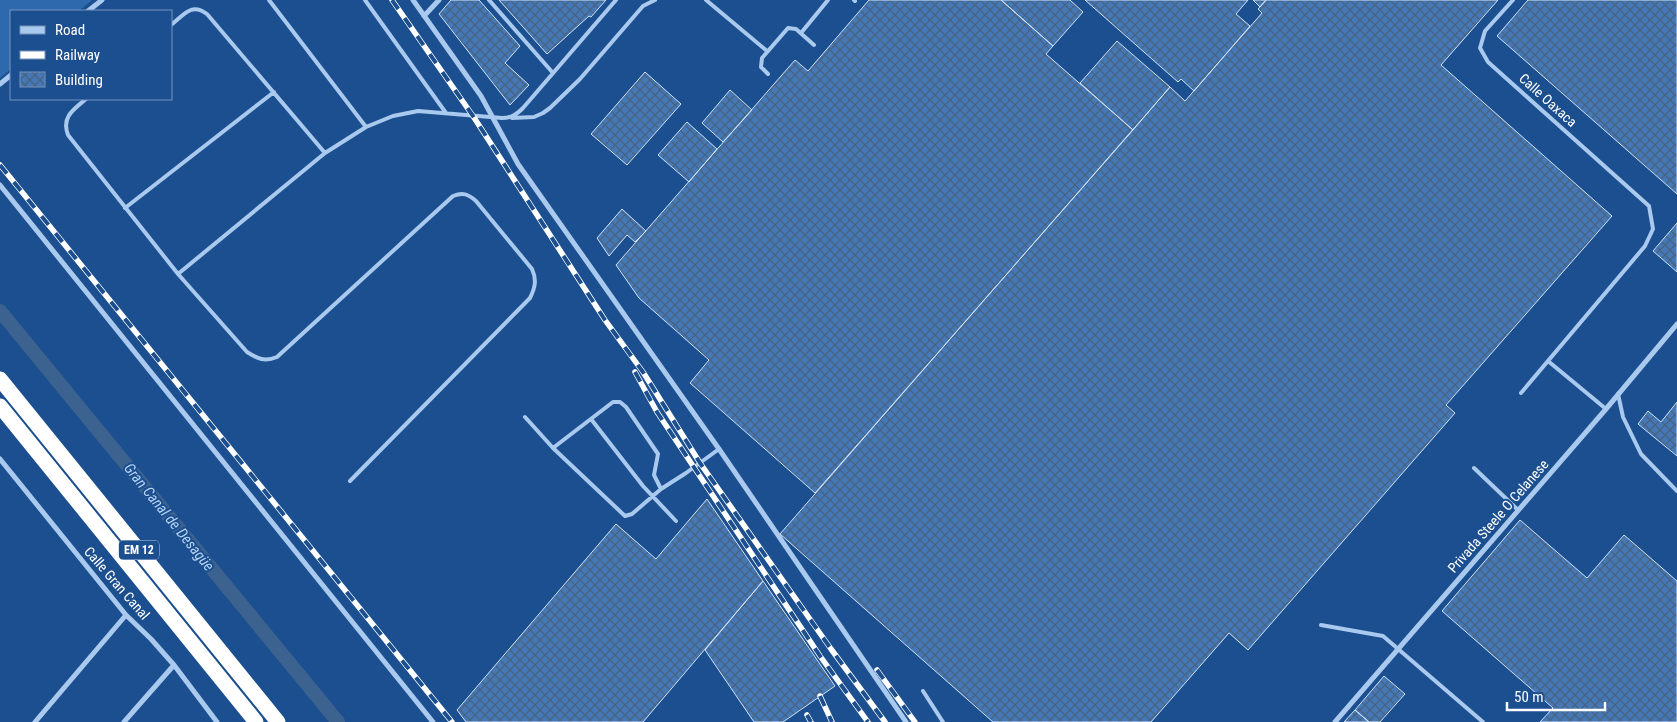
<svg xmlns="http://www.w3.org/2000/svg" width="1677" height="722" viewBox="0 0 1677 722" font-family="'Roboto Condensed',sans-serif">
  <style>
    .green { fill: #2e69ad }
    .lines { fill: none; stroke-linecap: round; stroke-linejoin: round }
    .canal { stroke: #3c6290; stroke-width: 14 }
    .building { fill: url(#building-cross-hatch); stroke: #cfe3fa }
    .lane { stroke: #a9c9ee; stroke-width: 4 }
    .street { stroke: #a9c9ee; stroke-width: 5 }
    .highway { stroke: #fff; stroke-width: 15 }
    .rail-casing { stroke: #fff; stroke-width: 5.5 }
    .rail { stroke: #1b4f8f; stroke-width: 4; stroke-dasharray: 11; stroke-linecap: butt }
    .labels { text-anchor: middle; stroke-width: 4; stroke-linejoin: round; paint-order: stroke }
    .shield { fill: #1b4f8f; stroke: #bbcadd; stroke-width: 1 }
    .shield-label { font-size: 12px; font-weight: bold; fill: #fff }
    .street-label { font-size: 14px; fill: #fff; stroke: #1b4f8f }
    .water-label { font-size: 15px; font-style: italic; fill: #b5d3f5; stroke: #1b4f8f }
  </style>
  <defs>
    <pattern id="building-cross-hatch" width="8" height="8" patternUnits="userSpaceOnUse" patternTransform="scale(1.25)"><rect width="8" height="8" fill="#4478b7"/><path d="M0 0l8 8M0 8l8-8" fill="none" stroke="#486282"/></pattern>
  </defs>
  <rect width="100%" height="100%" fill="#1b4f8f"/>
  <path class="green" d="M0,0H92L79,11H11V69L0,78Z"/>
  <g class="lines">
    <path class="canal" d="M0,311L338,722"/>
  </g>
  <path class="building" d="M451,0H479L520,46L505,63L529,85L510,105L439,14Z
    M499,0H606L591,17L589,16L547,54Z
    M869,0H1001L1053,46L1046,54L1133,130L815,493L690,383L709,360L639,298L616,265L795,60L808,71Z
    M1001,0H1070L1083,12L1053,46Z
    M1085,0H1248L1236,14L1250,26L1194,91L1181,79L1178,82Z
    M1253,0H1266L1260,7Z
    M1266,0H1498L1441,65L1612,216L1446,405L1455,413L1248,650L1229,633L1151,722H993L780,534L1170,87L1185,101L1262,13L1258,9Z
    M1528,0H1677V194L1497,36Z
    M1117,41L1170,87L1133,130L1080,83Z
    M645,72L681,104L627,165L591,134Z
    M730,90L752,110L723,142L702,123Z
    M687,122L717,149L689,182L658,155Z
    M622,209L646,231L635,242L627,235L609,256L597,238Z
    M1677,223V272L1653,251Z
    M1677,402V456L1638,424L1648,411L1661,422Z
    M707,499L763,581L643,722H466L457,710L616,524L656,559Z
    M1520,520L1587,578L1624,535L1677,581V722H1540L1553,708L1442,611Z
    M763,581L835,686L783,722H754L705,650Z
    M1384,676L1405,694L1380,722H1369L1355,710Z
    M1355,710L1369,722H1344Z"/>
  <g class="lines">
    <path class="lane" d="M269,0L366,127
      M365,0L446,113
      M489,0L553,73
      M706,0L767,51
      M854,0L855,1
      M1513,0L1485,31L1480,48L1488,62L1649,206L1653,229L1645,246L1521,393
      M171,25C184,15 191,2 207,14L325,153
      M801,33L828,0
      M768,74L761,67L762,58L788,28L796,29L814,45
      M86,99C74,109 61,117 68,135L178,274L247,352C258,359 265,362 277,357L453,196C463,192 468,194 476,201L532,269C537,280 535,288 530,298L350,481
      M512,118L534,117L543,113L550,108L580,79L643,6L655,0
      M125,208L274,92
      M178,274L325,153L366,127L393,116L418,111L502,118C511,118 516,115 523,108L616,0
      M1548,361L1606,409
      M1618,394L1623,417L1641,454L1677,491
      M525,417L553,448L625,516L632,514L661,489L686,473L719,449
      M591,419L643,486L676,521
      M553,448L613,402H620L626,407L658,454L654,475L661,489
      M1474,468L1518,510
      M1321,625L1383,636L1483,722
      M923,691L943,722"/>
    <path class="street" d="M413,0L481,96L518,164L719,449L906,722
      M88,11L102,0
      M424,16L439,0
      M0,84L11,75
      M0,185L433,722
      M0,459L126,615L151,639L174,665L217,722
      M35,722L126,615
      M124,722L174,665
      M1335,722L1606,409L1677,324"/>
    <path class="highway" d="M0,379L278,722
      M0,406L256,722"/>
    <g class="rail-casing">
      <path id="rail" d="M392,0L473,116L605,320L643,372L700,463L831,649L885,722
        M0,165L452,722
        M635,372L657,412L820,656L868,722
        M877,670L915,722
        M820,696L832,722
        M807,715L811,722"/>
    </g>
    <use href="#rail" class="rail"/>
  </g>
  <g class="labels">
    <rect class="shield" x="119" y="540.5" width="40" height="19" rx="4"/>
    <g class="shield-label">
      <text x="139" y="554">EM 12</text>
    </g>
    <g class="street-label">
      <text transform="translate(1548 100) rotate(42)" y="5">Calle Oaxaca</text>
      <text transform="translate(1498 516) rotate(-49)" y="5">Privada Steele O Celanese</text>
      <text transform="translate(117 583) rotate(49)" y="5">Calle Gran Canal</text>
    </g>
    <g class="water-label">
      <text transform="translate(169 517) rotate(51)" y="5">Gran Canal de Desagüe</text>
    </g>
  </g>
  <rect x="10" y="10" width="162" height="90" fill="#1b4f8f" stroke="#7695bc"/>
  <rect x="20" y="26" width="25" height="8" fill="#a9c9ee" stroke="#7695bc"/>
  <text x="55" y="35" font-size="15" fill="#ffffff">Road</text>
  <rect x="20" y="51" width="25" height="8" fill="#ffffff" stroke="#7695bc"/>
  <text x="55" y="60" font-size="15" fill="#ffffff">Railway</text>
  <rect x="20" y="72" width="25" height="15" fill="url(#building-cross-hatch)" stroke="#7695bc"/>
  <text x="55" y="85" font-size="15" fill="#ffffff">Building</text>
  <path d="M1507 702v8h98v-8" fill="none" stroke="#ffffff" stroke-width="2.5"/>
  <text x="1514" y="702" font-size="15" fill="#ffffff" stroke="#1b4f8f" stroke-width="4" paint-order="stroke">50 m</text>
</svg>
